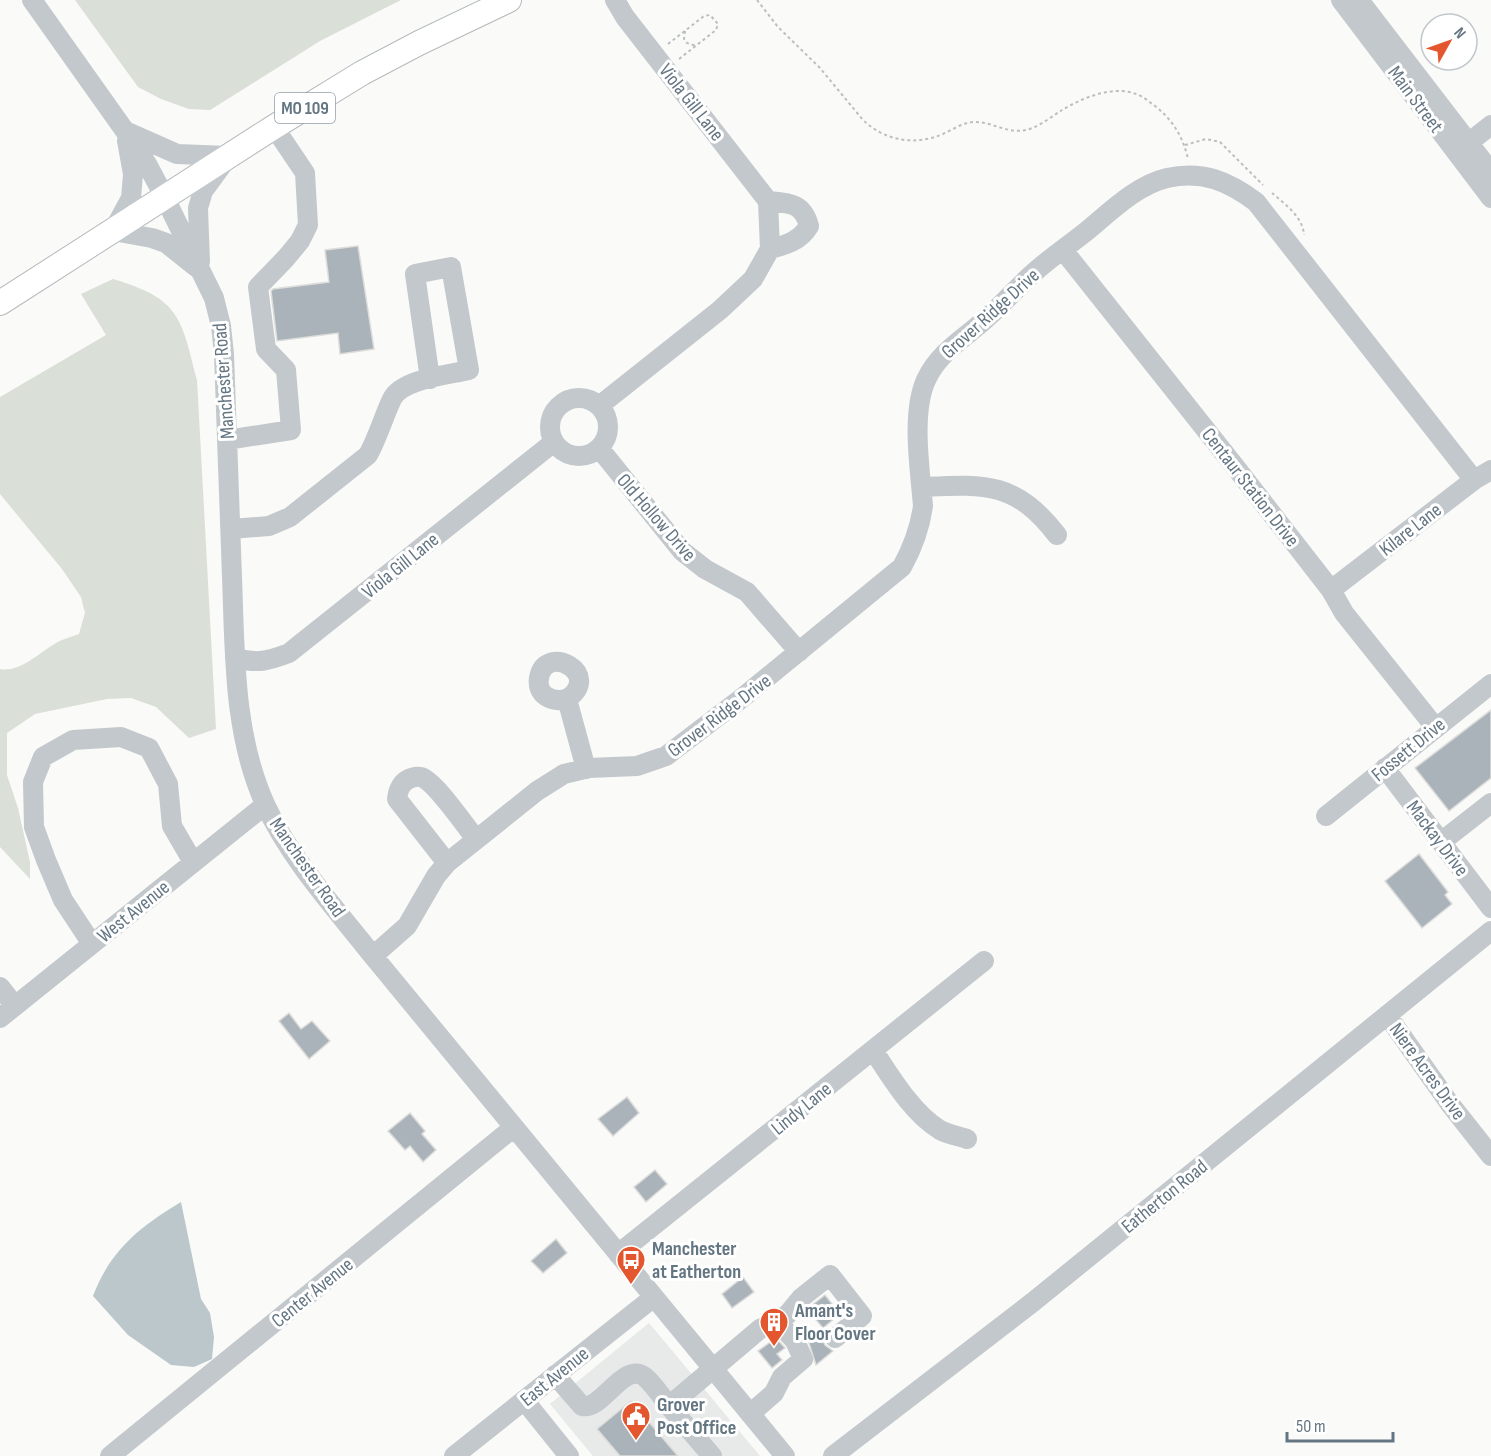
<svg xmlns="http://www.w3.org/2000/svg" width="1491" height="1456" viewBox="0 0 1491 1456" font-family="'Sofia Sans Condensed',sans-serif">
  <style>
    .built { fill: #e8e9e9 }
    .green { fill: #dadfd7 }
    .water { fill: #bbc7cb }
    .building { fill: #aab3b9; stroke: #dcdcda; stroke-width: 1.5 }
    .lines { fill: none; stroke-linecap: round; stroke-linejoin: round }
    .major-casing { stroke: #b5babe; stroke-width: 26 }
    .path { stroke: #bbbfc2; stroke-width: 2; stroke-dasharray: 3 3; stroke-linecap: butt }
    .minor { stroke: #c3c8cc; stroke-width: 20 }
    .major { stroke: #fff; stroke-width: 24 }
    .labels { text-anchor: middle; stroke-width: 6; stroke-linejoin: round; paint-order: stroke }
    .shield { fill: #fff; stroke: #939fa8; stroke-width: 1.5 }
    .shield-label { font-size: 18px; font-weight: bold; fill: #657683 }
    .street-label { font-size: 20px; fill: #657683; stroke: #fff }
    .poi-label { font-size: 20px; font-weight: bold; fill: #657683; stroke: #fff; text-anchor: start }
  </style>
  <rect width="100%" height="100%" fill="#fafaf8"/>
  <path class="built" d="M649,1323L760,1456H593L550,1404Z"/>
  <path class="green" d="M75,0H401L320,41L210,110L189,109L161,99L138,87Z
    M113,279C180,299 181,317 197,380L216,729L189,738L156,707L131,698L107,699L35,714L7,733V775L18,808L30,862V879L0,847V669C20,673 40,652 56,643C63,639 71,637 79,634L85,613L81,597L62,569L0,494V397L106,335L81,294Z"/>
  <path class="water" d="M181,1202L201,1299L210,1313L214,1337L212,1359L194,1367L171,1365L128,1335L93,1296C111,1249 140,1227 181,1202Z"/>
  <path class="building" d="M358,246L374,349L340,354L338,333L277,341L271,291L273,289L329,282L325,250Z
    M1491,710V778L1449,811L1415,768Z
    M1419,854L1448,892L1445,895L1452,904L1422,928L1385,881Z
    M289,1013L301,1029L312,1021L330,1041L309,1059L279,1021Z
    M627,1097L639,1113L613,1136L598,1119Z
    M410,1113L425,1131L422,1134L436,1150L423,1162L410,1146L405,1150L388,1131Z
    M655,1170L667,1184L646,1202L634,1187Z
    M556,1239L567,1253L543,1273L531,1261Z
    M743,1277L754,1292L732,1308L722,1294Z
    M825,1295L840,1314L823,1328L807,1309Z
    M819,1332L825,1345L833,1351L816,1365L808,1340Z
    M776,1338L785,1348L777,1354L782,1360L772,1368L758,1351Z
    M631,1401L678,1456H620L597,1429Z"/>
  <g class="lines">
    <g class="major-casing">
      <path id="major" d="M0,303L274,127L362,73L419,43L509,0"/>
    </g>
    <path class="path" d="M757,0L778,27L820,68L863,120C885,141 915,146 943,134C954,129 965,121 977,122C994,123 1009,134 1026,130C1039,127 1051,117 1062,110C1082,98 1113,85 1136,94C1143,96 1149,102 1155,106C1173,120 1183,137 1188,159
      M685,31L684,39L687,43L696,46
      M668,44L704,16L710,15L718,24L716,30L679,59
      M1185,145L1206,139L1220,142L1263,185
      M1272,193C1285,204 1303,217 1304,235"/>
    <path class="minor" d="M32,0L125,131L147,164L164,196L214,298L221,326L224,354C227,429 230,503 232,577C235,653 233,733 265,804C290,859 336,909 373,956L785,1456
      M1341,0L1491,198
      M1359,0L1491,172
      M125,131L177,154L228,156
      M127,141L133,174L131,198L113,231L152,238L166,243L196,267
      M1458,151L1491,125
      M768,201C790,203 803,203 809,226C800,241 786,245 770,249
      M1063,250L1233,464L1331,590L1344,613L1435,727
      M200,262L198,208L203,191L225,161
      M550 427a29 29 0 1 1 58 0a29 29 0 1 1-58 0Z
      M599,406L720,310L753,279L770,249L768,201L625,17L615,0
      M227,440L291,430L286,370L266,349L258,287L286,258L300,241L308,225L305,173L274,127
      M599,448L682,551L705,569L747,592L799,652
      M922,487C985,484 1015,481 1057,535
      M231,529L269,526L290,517L368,455C378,437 383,418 392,399C402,379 448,375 469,370L451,267L415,274L430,379
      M1331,590L1474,480L1491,470
      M235,658C258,664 268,661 289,653L554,442
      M567,699C604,674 545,642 539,678C536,695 552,703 567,699L586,769
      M1385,768L1491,908
      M1326,816L1491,684
      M1441,842L1491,803
      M447,863L397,799C398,791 400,784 407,780C412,777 416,776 421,777C436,782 465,826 476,839
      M92,944L63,900L46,860L34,827L33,782L43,757L73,740L121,737L149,748L168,784L172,826L193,862
      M373,956L407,926L436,876L447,863L537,791L564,774L589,768L637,766L666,756L742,698L902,567C913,547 920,528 923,506C920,469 911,413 926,380C939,351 967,337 989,316C1006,301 1021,283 1038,269C1054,255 1072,243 1088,230C1111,211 1137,185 1167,178C1202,170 1228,181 1256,202L1474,480
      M0,987L15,1006
      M1387,1015L1450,1104L1491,1156
      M0,1018L265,805
      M873,1050C891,1077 912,1113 940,1130C947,1134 958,1136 967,1139
      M618,1254L984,961
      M555,1375L582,1406C602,1411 624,1360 645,1377C654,1385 662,1397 669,1406
      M524,1400L569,1456
      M750,1414L774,1393L782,1377L803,1359L795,1341L776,1320
      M110,1456L513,1128
      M454,1456L654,1297
      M712,1456L669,1406L760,1329L787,1315L801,1298L830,1275L862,1316L835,1338
      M833,1456L1033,1302L1491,931"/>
    <use href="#major" class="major"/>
  </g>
  <defs>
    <g id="bus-pin" transform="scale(1.5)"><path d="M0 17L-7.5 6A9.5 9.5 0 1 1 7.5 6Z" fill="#e4572e" stroke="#fff"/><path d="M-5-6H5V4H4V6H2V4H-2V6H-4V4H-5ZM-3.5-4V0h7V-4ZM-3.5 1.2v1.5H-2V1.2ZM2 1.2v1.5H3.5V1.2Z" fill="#fff"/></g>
    <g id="building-pin" transform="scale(1.5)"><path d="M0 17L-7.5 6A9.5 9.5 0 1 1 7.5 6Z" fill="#e4572e" stroke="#fff"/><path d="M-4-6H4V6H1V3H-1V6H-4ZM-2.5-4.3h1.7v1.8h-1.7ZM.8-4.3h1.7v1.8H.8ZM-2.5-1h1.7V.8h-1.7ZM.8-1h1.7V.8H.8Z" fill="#fff"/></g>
    <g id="civic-pin" transform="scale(1.5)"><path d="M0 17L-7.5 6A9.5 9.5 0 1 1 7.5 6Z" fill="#e4572e" stroke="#fff"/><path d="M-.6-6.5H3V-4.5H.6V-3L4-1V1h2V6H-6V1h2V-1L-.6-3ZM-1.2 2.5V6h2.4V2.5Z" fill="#fff"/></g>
  </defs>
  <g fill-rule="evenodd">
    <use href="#bus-pin" x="631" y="1260"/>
    <use href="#building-pin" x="774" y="1322"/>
    <use href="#civic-pin" x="636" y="1416"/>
  </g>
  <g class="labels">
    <rect class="shield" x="275" y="93" width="60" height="30" rx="4.5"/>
    <g class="shield-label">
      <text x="305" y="114">MO 109</text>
    </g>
    <g class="street-label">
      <text transform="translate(1416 99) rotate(53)" y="7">Main Street</text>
      <text transform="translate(692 102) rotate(52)" y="7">Viola Gill Lane</text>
      <text transform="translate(990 313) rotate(-42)" y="7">Grover Ridge Drive</text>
      <text transform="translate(223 381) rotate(-94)" y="7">Manchester Road</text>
      <text transform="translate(1251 487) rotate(52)" y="7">Centaur Station Drive</text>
      <text transform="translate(657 517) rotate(49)" y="7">Old Hollow Drive</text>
      <text transform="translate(1410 529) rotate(-38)" y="7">Kilare Lane</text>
      <text transform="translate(400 565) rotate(-39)" y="7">Viola Gill Lane</text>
      <text transform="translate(719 715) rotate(-37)" y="7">Grover Ridge Drive</text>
      <text transform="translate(1408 749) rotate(-39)" y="7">Fossett Drive</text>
      <text transform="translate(1438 838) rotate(53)" y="7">Mackay Drive</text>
      <text transform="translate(308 867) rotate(55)" y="7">Manchester Road</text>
      <text transform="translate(133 911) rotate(-39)" y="7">West Avenue</text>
      <text transform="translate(1428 1071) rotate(54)" y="7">Niere Acres Drive</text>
      <text transform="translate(801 1108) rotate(-39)" y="7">Lindy Lane</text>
      <text transform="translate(1164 1196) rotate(-39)" y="7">Eatherton Road</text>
      <text transform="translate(312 1292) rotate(-39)" y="7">Center Avenue</text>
      <text transform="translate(554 1376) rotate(-39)" y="7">East Avenue</text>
    </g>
    <g class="poi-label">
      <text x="652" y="1255">Manchester<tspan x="652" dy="23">at Eatherton</tspan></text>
      <text x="795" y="1317">Amant's<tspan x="795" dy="23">Floor Cover</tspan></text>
      <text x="657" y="1411">Grover<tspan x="657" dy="23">Post Office</tspan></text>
    </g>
  </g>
  <g transform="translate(1449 42) rotate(50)"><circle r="28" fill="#ffffff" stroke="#c1c8cd" stroke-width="1.5"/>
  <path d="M0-4.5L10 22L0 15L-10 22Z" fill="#e4572e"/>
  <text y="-9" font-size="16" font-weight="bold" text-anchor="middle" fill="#657683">N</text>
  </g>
  <path d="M1287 1432v9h106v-9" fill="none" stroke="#657683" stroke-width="3"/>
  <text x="1296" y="1432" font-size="18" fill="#657683" stroke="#ffffff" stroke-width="4.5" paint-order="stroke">50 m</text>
</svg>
